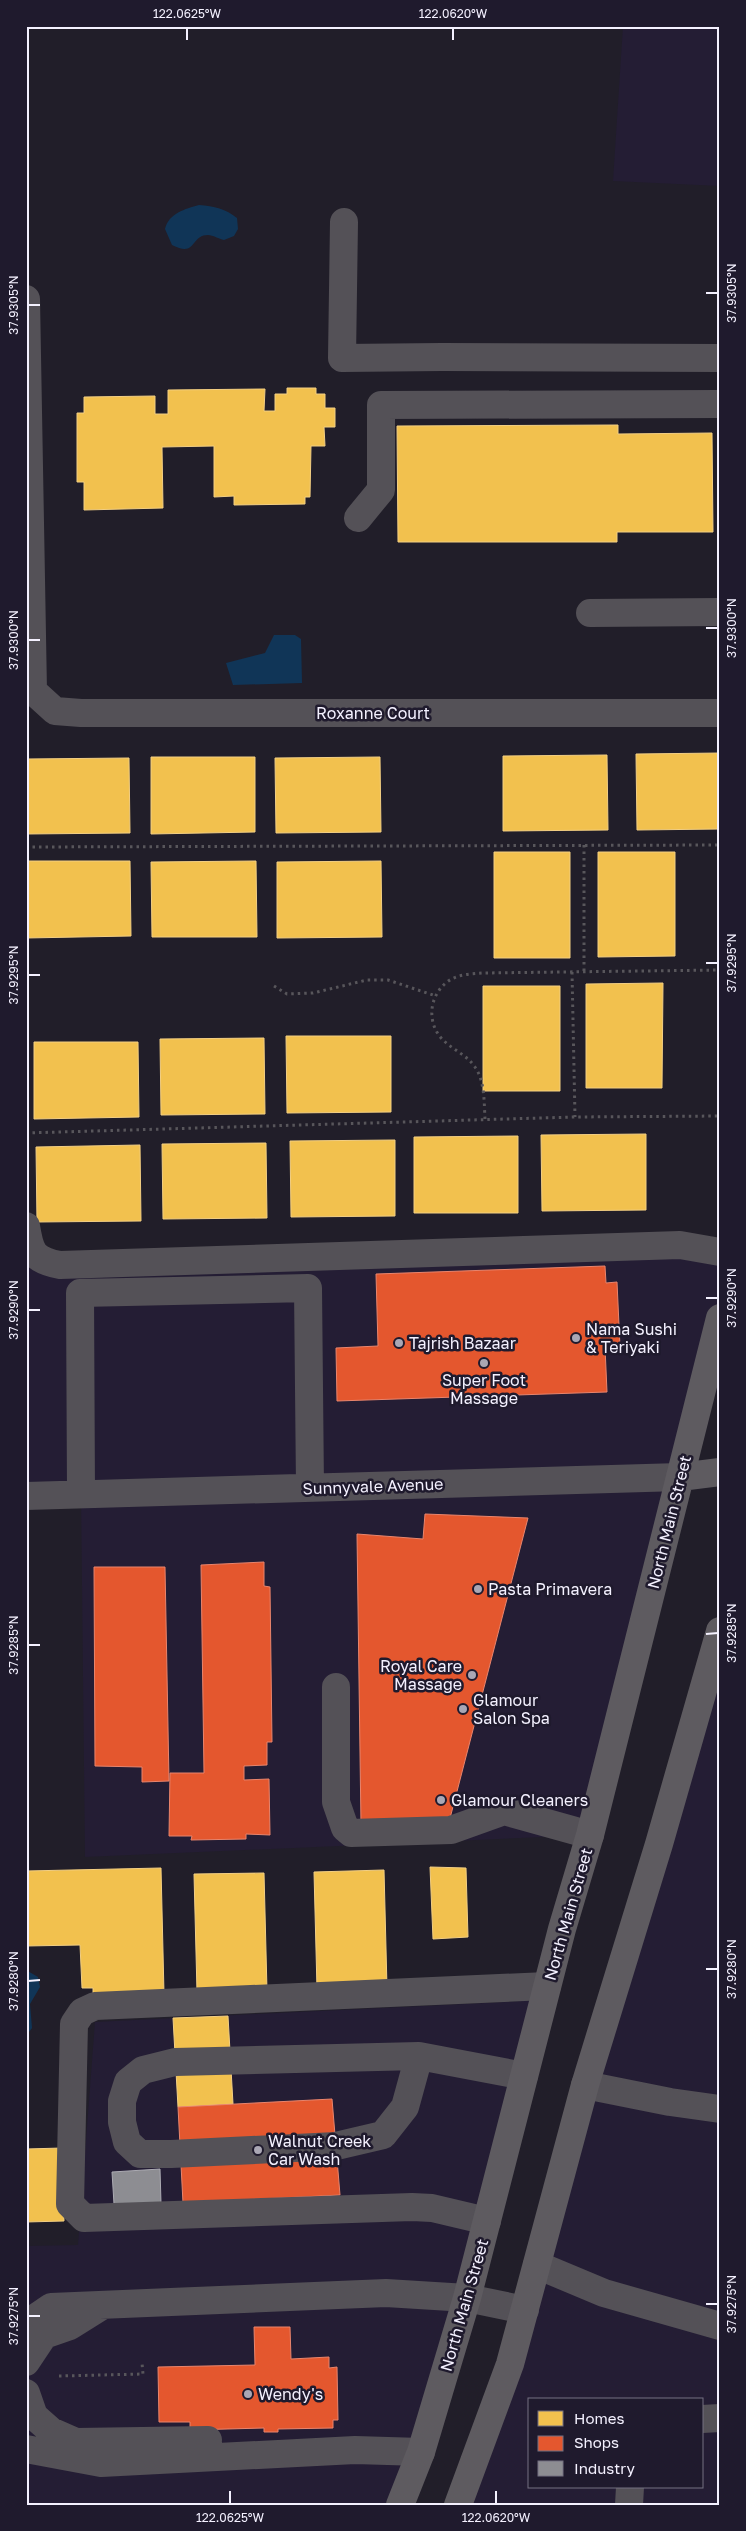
<svg xmlns="http://www.w3.org/2000/svg" width="746" height="2531" viewBox="0 0 746 2531" font-family="'Golos Text',sans-serif">
  <style>
    .built { fill: #241d34; fill-rule: evenodd }
    .water { fill: #103557 }
    .homes { fill: #f2c14e; stroke: #f3cf83 }
    .shops { fill: #e4572e; stroke: #e9856d }
    .industry { fill: #8d8d92; stroke: #acabb3 }
    .lines { fill: none; stroke-linecap: round; stroke-linejoin: round }
    .path { stroke: #58565b; stroke-width: 3; stroke-dasharray: 2.5 4; stroke-linecap: butt }
    .minor { stroke: #545157; stroke-width: 28 }
    .major { stroke: #5e5b60; stroke-width: 28 }
    .ticks { fill: none; stroke: #f4f1ff; stroke-width: 2 }
    .poi-dot { fill: #aaa7b4; stroke: #1f1a2d; stroke-width: 2 }
    .labels { text-anchor: middle; stroke-width: 5; stroke-linejoin: round; paint-order: stroke }
    .street-label { font-size: 16px; fill: #f4f1ff; stroke: #1f1a2d }
    .poi-label { font-size: 16px; fill: #f4f1ff; stroke: #1f1a2d; text-anchor: start }
    .neatline { fill: none; stroke: #f4f1ff; stroke-width: 2 }
    .ticks-label { font-size: 12px; text-anchor: middle; fill: #f4f1ff }
  </style>
  <rect width="100%" height="100%" fill="#211e29"/>
  <path class="built" d="M623,26H720V186L613,181Z
    M720,1252V1318L590,1835L85,1857L81,1495L26,1496V1268L60,1265Z
    M720,1631V2505H458ZM530,2400H702V2487H530Z
    M544,2000L400,2505H26V2246L78,2245L95,2022Z"/>
  <path class="water" d="M199,205C214,206 226,209 237,218L238,229L234,236L224,240C219,239 213,235 208,235C190,235 197,258 172,245L165,229C169,213 185,209 199,205Z
    M274,635H295L301,639L302,683L233,685L226,663L265,653Z
    M26,1970L38,1977L40,1987L30,2004L32,2028L26,2036Z"/>
  <path class="homes" d="M287,388H316V394H325V408H335V427H324L325,446H311L310,497H305V504L234,505V496L214,497V446L162,447L163,508L84,510V482H77V413H84V397L155,396V414H168V390L265,389L264,411H275V394H287Z
    M618,425V434L712,433L713,532H617V542H398L397,426Z
    M720,753V829L637,830L636,754Z
    M607,755L608,830L503,831V756Z
    M151,757H255V832L151,834Z
    M380,757L381,832L276,833L275,758Z
    M129,758L130,833L26,834V759Z
    M494,852H570V958H494Z
    M598,852H675V956L598,957Z
    M26,861H130L131,936L26,938Z
    M256,861L257,937H152L151,862Z
    M381,861L382,937L277,938V862Z
    M663,983L662,1088H586V984Z
    M483,986H560V1091H483Z
    M286,1036H391V1112L287,1113Z
    M264,1038L265,1114L161,1115L160,1039Z
    M34,1042H138L139,1117L34,1119Z
    M646,1134V1210L542,1211L541,1135Z
    M518,1136V1213H414V1137Z
    M395,1140V1216L291,1217L290,1141Z
    M266,1143L267,1218L163,1219L162,1144Z
    M140,1145L141,1221L37,1222L36,1147Z
    M430,1867L466,1868L468,1937L433,1939Z
    M161,1868L164,1994L93,1996V1988H82L80,1945L26,1946V1871Z
    M384,1870L387,1988L317,1989L314,1872Z
    M264,1873L267,1991L197,1992L194,1874Z
    M228,2016L233,2104L178,2107L173,2018Z
    M62,2148L64,2221L26,2222V2149Z"/>
  <path class="shops" d="M605,1266L606,1283L617,1282L620,1347H605L607,1392L337,1401L336,1348L378,1346L376,1274Z
    M425,1514L528,1518L448,1826L361,1825L357,1534L423,1539Z
    M264,1562V1586L270,1587L272,1742H267V1765L244,1766V1780L269,1779L270,1835L246,1834V1839L191,1840L192,1836H169L170,1773H204L201,1565Z
    M94,1567H165L169,1781L142,1782V1767L95,1766Z
    M332,2099L340,2195L183,2203L178,2107Z
    M254,2327H290L291,2359L329,2357V2368L337,2367L338,2420H333V2428L278,2429V2432H264V2428L190,2430V2422H159L158,2367L255,2365Z"/>
  <path class="industry" d="M160,2169L161,2203L114,2204L112,2172Z"/>
  <g class="lines">
    <path class="path" d="M584,845V971
      M26,847L720,845
      M572,972L575,1117
      M274,986L287,994L313,993L367,980H388L436,996
      M485,1119C484,1103 485,1081 475,1067C467,1055 453,1050 443,1040C427,1024 428,997 447,982C457,974 471,974 483,973L720,970
      M26,1133L575,1117L720,1116
      M59,2376L143,2374L142,2363"/>
    <path class="minor" d="M344,222L342,358L442,357L720,358
      M26,299L33,691L55,711L81,713H720
      M358,518L381,490V405L720,404
      M590,613L720,612
      M26,1226C30,1252 33,1260 60,1265L680,1245L720,1252
      M81,1494L80,1293L308,1288L310,1488
      M26,1496L680,1477
      M336,1687V1802L345,1828L351,1833L451,1830L504,1811L590,1835
      M419,2056L405,2107L383,2135L336,2146L171,2154H140L127,2142L122,2122V2101L128,2082L143,2070L175,2062L419,2056L524,2076
      M585,2085L670,2102L720,2109
      M487,2221L432,2208L412,2207L84,2218L70,2204L74,2024L82,2012L95,2006L547,1986
      M537,2265L604,2293L720,2326
      M26,2324L51,2307L386,2293L467,2298L525,2310
      M26,2362L44,2335L70,2326L102,2306
      M26,2393L34,2416L51,2431L76,2442L208,2440
      M702,2419L720,2418
      M26,2449L101,2463L355,2450L421,2452
      M629,2505L630,2487"/>
    <path class="major" d="M680,1477L720,1472
      M400,2505L421,2452L467,2298L562,1929L590,1835L720,1318
      M458,2505L510,2364L585,2085L659,1844L720,1631"/>
  </g>
  <path class="ticks" d="M187,28V40M453,28V40M706,293H718M28,305H40M706,628H718M28,640H40M706,963H718M28,975H40M706,1298H718M28,1310H40M706,1634L718,1633M28,1645H40M706,1969H718M28,1981L40,1980M706,2304H718M28,2316H40M230,2491V2504M496,2491V2504"/>
  <g class="poi-dot">
    <circle cx="576" cy="1338" r="5"/>
    <circle cx="399" cy="1343" r="5"/>
    <circle cx="484" cy="1363" r="5"/>
    <circle cx="478" cy="1589" r="5"/>
    <circle cx="472" cy="1675" r="5"/>
    <circle cx="463" cy="1709" r="5"/>
    <circle cx="441" cy="1800" r="5"/>
    <circle cx="258" cy="2150" r="5"/>
    <circle cx="248" cy="2394" r="5"/>
  </g>
  <g class="labels">
    <g class="street-label">
      <text x="373" y="719">Roxanne Court</text>
      <text transform="translate(373 1486) rotate(-2)" y="6">Sunnyvale Avenue</text>
      <text transform="translate(669 1522) rotate(-76)" y="6">North Main Street</text>
      <text transform="translate(568 1914) rotate(-74)" y="6">North Main Street</text>
      <text transform="translate(464 2305) rotate(-74)" y="6">North Main Street</text>
    </g>
    <g class="poi-label">
      <text x="586" y="1335">Nama Sushi<tspan x="586" dy="18">&amp; Teriyaki</tspan></text>
      <text x="409" y="1349">Tajrish Bazaar</text>
      <text x="484" y="1386" text-anchor="middle">Super Foot<tspan x="484" dy="18">Massage</tspan></text>
      <text x="488" y="1595">Pasta Primavera</text>
      <text x="462" y="1672" text-anchor="end">Royal Care<tspan x="462" dy="18">Massage</tspan></text>
      <text x="473" y="1706">Glamour<tspan x="473" dy="18">Salon Spa</tspan></text>
      <text x="451" y="1806">Glamour Cleaners</text>
      <text x="268" y="2147">Walnut Creek<tspan x="268" dy="18">Car Wash</tspan></text>
      <text x="258" y="2400">Wendy's</text>
    </g>
  </g>
  <rect width="746" height="2531" fill="none" stroke="#1f1a2d" stroke-width="55"/>
  <rect x="528" y="2398" width="175" height="90" fill="#1f1a2d" stroke="#747081"/>
  <rect x="538" y="2411" width="25" height="15" fill="#f2c14e" stroke="#747081"/>
  <text x="574" y="2424" font-size="15" fill="#f4f1ff">Homes</text>
  <rect x="538" y="2436" width="25" height="15" fill="#e4572e" stroke="#747081"/>
  <text x="574" y="2448" font-size="15" fill="#f4f1ff">Shops</text>
  <rect x="538" y="2461" width="25" height="15" fill="#8d8d92" stroke="#747081"/>
  <text x="574" y="2474" font-size="15" fill="#f4f1ff">Industry</text>
  <rect x="28" y="28" width="690" height="2476" class="neatline"/>
  <g class="ticks-label">
    <text x="187" y="18">122.0625°W</text>
    <text x="453" y="18">122.0620°W</text>
    <text transform="translate(732 293) rotate(-90)" y="4">37.9305°N</text>
    <text transform="translate(14 305) rotate(-90)" y="4">37.9305°N</text>
    <text transform="translate(732 628) rotate(-90)" y="4">37.9300°N</text>
    <text transform="translate(14 640) rotate(-90)" y="4">37.9300°N</text>
    <text transform="translate(732 963) rotate(-90)" y="4">37.9295°N</text>
    <text transform="translate(14 975) rotate(-90)" y="4">37.9295°N</text>
    <text transform="translate(732 1298) rotate(-90)" y="4">37.9290°N</text>
    <text transform="translate(14 1310) rotate(-90)" y="4">37.9290°N</text>
    <text transform="translate(732 1633) rotate(-90)" y="4">37.9285°N</text>
    <text transform="translate(14 1645) rotate(-90)" y="4">37.9285°N</text>
    <text transform="translate(732 1969) rotate(-90)" y="4">37.9280°N</text>
    <text transform="translate(14 1981) rotate(-90)" y="4">37.9280°N</text>
    <text transform="translate(732 2304) rotate(-90)" y="4">37.9275°N</text>
    <text transform="translate(14 2316) rotate(-90)" y="4">37.9275°N</text>
    <text x="230" y="2522">122.0625°W</text>
    <text x="496" y="2522">122.0620°W</text>
  </g>
</svg>
